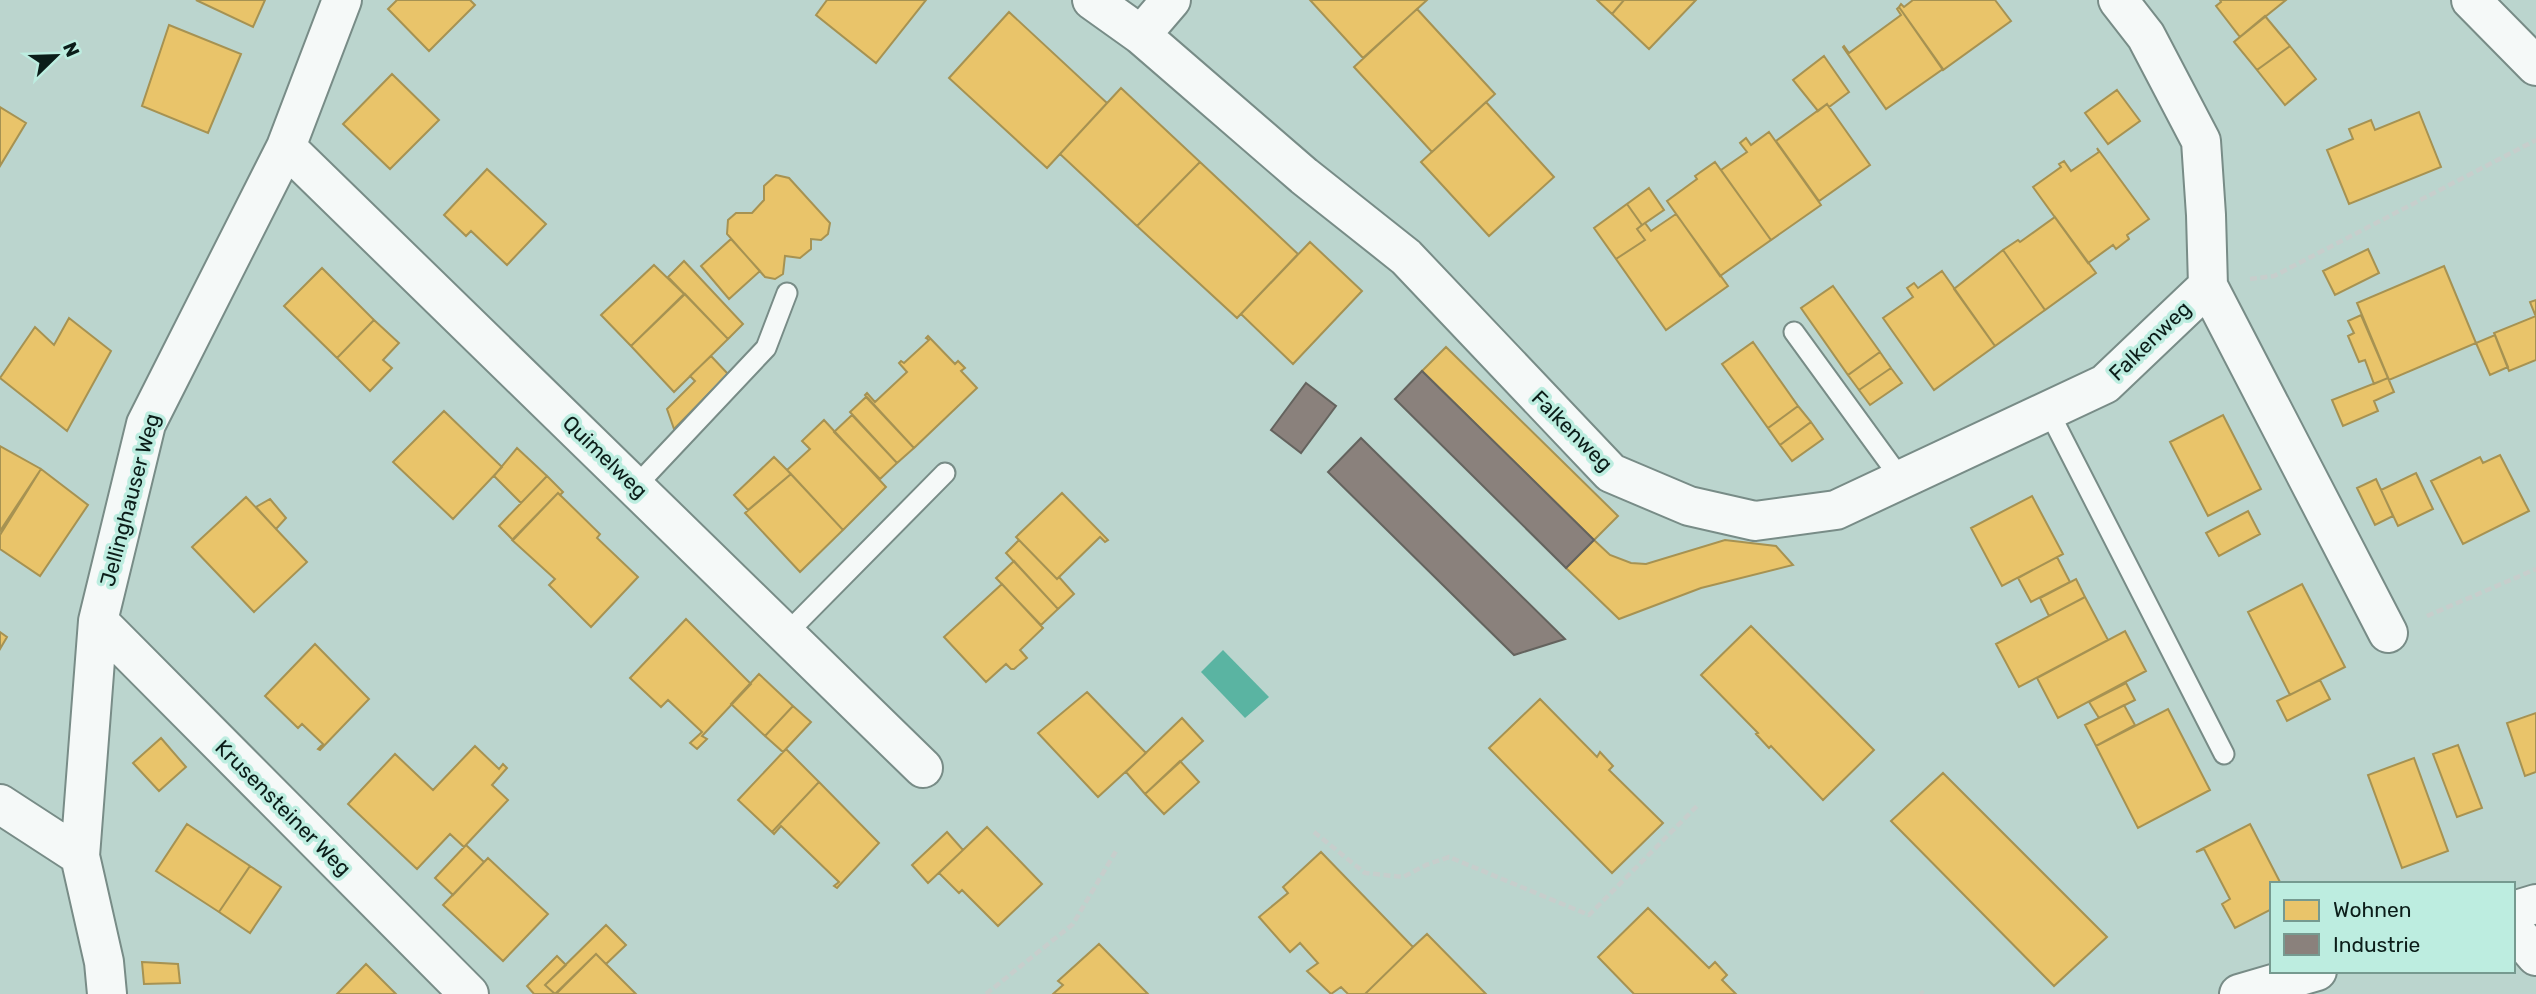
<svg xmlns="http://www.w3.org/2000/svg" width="2536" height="994" viewBox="0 0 2536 994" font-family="Rubik,sans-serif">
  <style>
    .water { fill: #5ab4a2 }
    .homes { fill: #e9c46a; stroke: #a69252; stroke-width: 2 }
    .industry { fill: #8a817c; stroke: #64635e; stroke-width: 2 }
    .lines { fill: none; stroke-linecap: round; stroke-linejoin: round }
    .service-casing { stroke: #788c87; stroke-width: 23 }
    .minor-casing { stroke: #788c87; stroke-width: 42 }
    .tertiary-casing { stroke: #788c87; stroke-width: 42 }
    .path { stroke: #c7cecc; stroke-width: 4.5; stroke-dasharray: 7 3.5; stroke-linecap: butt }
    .service { stroke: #f5f9f8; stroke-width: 19 }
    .minor { stroke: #f5f9f8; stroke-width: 38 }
    .tertiary { stroke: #f5f9f8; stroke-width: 38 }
    .labels { text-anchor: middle; stroke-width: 7; stroke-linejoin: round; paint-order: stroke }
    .street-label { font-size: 21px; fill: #0b1d19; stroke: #bdede0 }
  </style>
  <rect width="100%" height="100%" fill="#bbd5ce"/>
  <path class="water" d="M1223,650L1269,697L1245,718L1201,672Z"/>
  <path class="homes" d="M196,0H265L253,27Z
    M397,0H470L475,5L429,51L388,9Z
    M827,0H926L876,63L816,15Z
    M1310,0H1427L1363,58Z
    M1597,0H1624L1612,14Z
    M1624,0H1696L1649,49L1612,14Z
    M1913,0H1995L2011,21L1943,70L1899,7L1901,4L1904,7Z
    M2220,0H2286L2240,37L2216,6L2221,2Z
    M1899,7L1943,69L1886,109L1843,47L1844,46L1849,53L1901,15L1897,9Z
    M1417,9L1495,94L1432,152L1354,67Z
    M1009,12L1107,103L1047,168L949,78Z
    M2265,16L2290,46L2257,70L2234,42Z
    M169,25L241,54L208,133L142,106Z
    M2290,46L2316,79L2285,105L2257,70Z
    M1824,56L1849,92L1829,107L1827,104L1818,111L1793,80Z
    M392,74L439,120L390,169L343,124Z
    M1121,88L1200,162L1137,226L1060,154Z
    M2117,90L2140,121L2108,144L2085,113Z
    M1486,102L1554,177L1489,236L1421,162Z
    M1827,104L1870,165L1819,201L1776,141Z
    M0,107L26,123L0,166Z
    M2419,112L2441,167L2349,204L2327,150L2353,139L2349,129L2371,120L2375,130Z
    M1769,132L1821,205L1771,240L1721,170L1747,152L1740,143L1746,138L1751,145Z
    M2097,148L2149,219L2127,235L2129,239L2116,249L2113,245L2088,263L2033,187L2061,167L2059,164L2064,161L2071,171L2099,152Z
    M1200,162L1298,254L1237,318L1137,226Z
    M1715,162L1771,240L1720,276L1667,201L1697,179L1695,176Z
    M487,169L546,224L507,265L471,231L466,236L444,215Z
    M776,175L789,178L830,223L828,234L821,240L811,239V249L800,258L785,256L783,274L775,279L765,277L727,234L728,220L736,213H752L764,200V186Z
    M1649,188L1664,210L1642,225L1627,204Z
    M1627,204L1642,225L1637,229L1645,240L1616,259L1594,228Z
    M1676,214L1728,286L1666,330L1616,259L1645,240L1637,229L1645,223L1651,231Z
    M2055,217L2096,273L2045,310L2003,250L2018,240L2020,242Z
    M731,239L760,271L729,299L701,266Z
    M1310,242L1362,291L1293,364L1241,314Z
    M2368,249L2379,273L2335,295L2323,271Z
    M2003,250L2045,310L1995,346L1954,289Z
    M684,261L743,324L728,339L668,277Z
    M654,265L684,294L631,346L601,315Z
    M2444,266L2476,343L2389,380L2357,303Z
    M322,268L374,320L337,358L284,306Z
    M1942,271L1995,346L1934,390L1883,318L1913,297L1907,288L1914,283L1918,288Z
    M1833,286L1880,352L1848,375L1801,308Z
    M685,294L728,339L674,392L631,346Z
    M2536,300V317L2530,302Z
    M2361,315L2388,378L2374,384L2365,360L2359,362L2348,336L2354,333L2348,321Z
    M2536,316V360L2509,371L2494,333Z
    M69,318L111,351L67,431L0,378L35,327L54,345Z
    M374,320L399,343L383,360L392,368L370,391L337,358Z
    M2495,335L2508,367L2490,375L2476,343Z
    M928,336L955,364L958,361L965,368L961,371L977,388L914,448L865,395L867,393L875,402L907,372L899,363L901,361L904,363L929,340L926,338Z
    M1753,342L1798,406L1768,428L1722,364Z
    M1446,347L1618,516L1594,540L1422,371Z
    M1880,352L1891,368L1859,390L1848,375Z
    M711,356L728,374L674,429L667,409L695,381L690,376Z
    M1891,368L1902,383L1870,405L1859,390Z
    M2388,378L2394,392L2374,401L2378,411L2343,426L2332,400Z
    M866,397L914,448L897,463L850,412Z
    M1798,406L1811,422L1780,445L1768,428Z
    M444,411L502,467L453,519L393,462Z
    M852,415L897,463L880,479L834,432Z
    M2223,415L2261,489L2208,516L2170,442Z
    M824,420L886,487L843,530L787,470L810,449L802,441Z
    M1811,422L1823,439L1792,461L1780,445Z
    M0,446L41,469L0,531Z
    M517,448L547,476L521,503L494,476Z
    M2500,455L2529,511L2463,544L2431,481L2480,457L2483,463Z
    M774,457L791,474L748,510L734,495Z
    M41,469L88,505L40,576L0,549V535Z
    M2416,473L2433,509L2398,526L2381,490Z
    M791,474L843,530L800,572L745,513Z
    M547,476L563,492L560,495L558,493L513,540L499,526Z
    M2376,479L2393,516L2375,525L2357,488Z
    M558,493L600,534L597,538L638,577L591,627L549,585L555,579L512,540Z
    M1062,493L1108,540L1105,542L1100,537L1057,579L1016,537Z
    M2032,496L2063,554L2002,586L1971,528Z
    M246,497L307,562L254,612L192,547Z
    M270,499L286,518L276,529L256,507Z
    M2248,511L2260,534L2219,556L2206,533Z
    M1019,540L1057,579L1059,577L1074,594L1058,609L1006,553Z
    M1594,540L1610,555L1631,563L1646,564L1725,540L1776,546L1793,565L1701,588L1619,619L1566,568Z
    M2057,557L2070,582L2031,602L2018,578Z
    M1014,561L1058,609L1041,625L996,578Z
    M2076,579L2085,597L2049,616L2040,598Z
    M1002,584L1043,628L1020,650L1027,658L1014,669H1011L1006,664L986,682L944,637Z
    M2302,584L2345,667L2290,695L2248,612Z
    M2085,597L2108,640L2019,687L1996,644Z
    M686,619L751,684L702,736L707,739L697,749L690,743L702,732L668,700L661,707L630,678Z
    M1751,626L1874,750L1823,800L1771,746L1769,748L1756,734L1758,733L1701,675Z
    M2125,631L2146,671L2058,718L2037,678Z
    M0,632L7,637L0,649Z
    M315,644L369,699L320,750L318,749L323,744L302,724L298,728L265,696Z
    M759,674L793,706L765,736L731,704Z
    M2320,680L2330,699L2287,721L2277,701Z
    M2126,683L2135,700L2099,718L2089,702Z
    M1087,692L1146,753L1098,797L1038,733Z
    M1540,699L1597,757L1600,752L1613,766L1609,770L1663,823L1612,873L1489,748Z
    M2124,705L2135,725L2096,746L2085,725Z
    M793,706L811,722L783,752L765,736Z
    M2168,709L2210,790L2138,828L2096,746Z
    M2536,713V772L2525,776L2507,723Z
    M1182,718L1203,741L1145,794L1126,772Z
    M161,738L186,767L159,791L133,763Z
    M2458,745L2482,808L2457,817L2433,754Z
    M475,746L499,769L503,764L507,768L492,785L508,800L464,847L450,834L417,869L348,804L395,754L433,790Z
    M786,749L819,782L772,832L738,800Z
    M2414,758L2448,851L2402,868L2368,775Z
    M1180,761L1199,782L1164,814L1145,794Z
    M1943,773L2107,937L2054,986L1891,821Z
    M819,782L879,843L837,888L834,886L839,882L781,826L774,834L772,832Z
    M187,824L250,866L219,912L156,871Z
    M2250,824L2281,884H2272V909L2235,928L2222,904L2230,899L2204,849L2196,852Z
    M987,827L1042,884L998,926L962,890L959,893L939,873Z
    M947,832L963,850L928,883L912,865Z
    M466,845L484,862L453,895L435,878Z
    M1321,852L1413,947L1365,994H1348L1341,987L1331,994L1307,971L1318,963L1300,943L1290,952L1259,917L1288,893L1283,887Z
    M488,858L548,914L503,961L443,905Z
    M250,866L281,887L250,933L219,912Z
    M1648,908L1709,968L1715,962L1727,975L1722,980L1736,994H1634L1598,957Z
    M606,925L626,945L606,964L596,954L555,994L545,985Z
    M1427,934L1486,994H1365L1413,947Z
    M1099,944L1148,994H1053L1063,985L1058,981Z
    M596,954L636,994H556Z
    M557,956L566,965L545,985L555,994H534L527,986Z
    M142,962L178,964L180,983L144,984Z
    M366,964L396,994H337Z"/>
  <path class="industry" d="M1422,371L1594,540L1566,568L1395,399Z
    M1306,383L1336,406L1301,453L1271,430Z
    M1361,438L1565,639L1514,655L1328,472Z"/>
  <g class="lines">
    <g class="service-casing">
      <path id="service" d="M1794,332L1901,479
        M2048,410L2224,754
        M635,487L766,348L787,293
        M786,634L945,473"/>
    </g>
    <g class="minor-casing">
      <path id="minor" d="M1092,0L1141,35L1304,176L1406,257L1611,473L1689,506L1755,521L1836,510L2105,384L2208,286L2206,215L2201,141L2146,36L2118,0
        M2471,0L2536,66
        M1141,35L1171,0
        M286,147L923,768
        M2208,286L2388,633
        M98,621L469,994
        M0,804L80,856
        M2513,929L2536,956
        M107,994L104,962L80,856L98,621L146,424L286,147L342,0"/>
    </g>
    <g class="tertiary-casing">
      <path id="tertiary" d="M2513,911L2536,904
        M2239,994L2317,971"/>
    </g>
    <path class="path" d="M2250,279L2274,276L2536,140
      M2427,616L2536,569
      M1314,832L1365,873L1403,877L1426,865L1449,857L1589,915L1699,804
      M1921,991L1923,994
      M986,994L1073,924L1116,851"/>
    <use href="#service" class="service"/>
    <use href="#minor" class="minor"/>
    <use href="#tertiary" class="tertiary"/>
  </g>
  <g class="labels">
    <g class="street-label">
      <text transform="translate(2150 341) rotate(-44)" y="7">Falkenweg</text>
      <text transform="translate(1572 431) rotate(45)" y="7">Falkenweg</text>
      <text transform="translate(605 457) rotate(44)" y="7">Quimelweg</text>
      <text transform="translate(130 500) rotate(-75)" y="7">Jellinghauser Weg</text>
      <text transform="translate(283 808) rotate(45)" y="7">Krusensteiner Weg</text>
    </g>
  </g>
  <rect x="2270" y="882" width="245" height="91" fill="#bdede0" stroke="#769a90" stroke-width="2"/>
  <rect x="2284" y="900" width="35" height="21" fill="#e9c46a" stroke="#769a90" stroke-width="2"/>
  <text x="2333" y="917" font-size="21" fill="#0b1d19">Wohnen</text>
  <rect x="2284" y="934" width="35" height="21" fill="#8a817c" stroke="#769a90" stroke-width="2"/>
  <text x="2333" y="952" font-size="21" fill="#0b1d19">Industrie</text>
  <g transform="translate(56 56) rotate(67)" stroke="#bdede0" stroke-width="5" paint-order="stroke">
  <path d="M0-5L12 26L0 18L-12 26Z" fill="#0b1d19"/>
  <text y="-10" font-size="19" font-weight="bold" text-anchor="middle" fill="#0b1d19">N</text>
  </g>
</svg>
